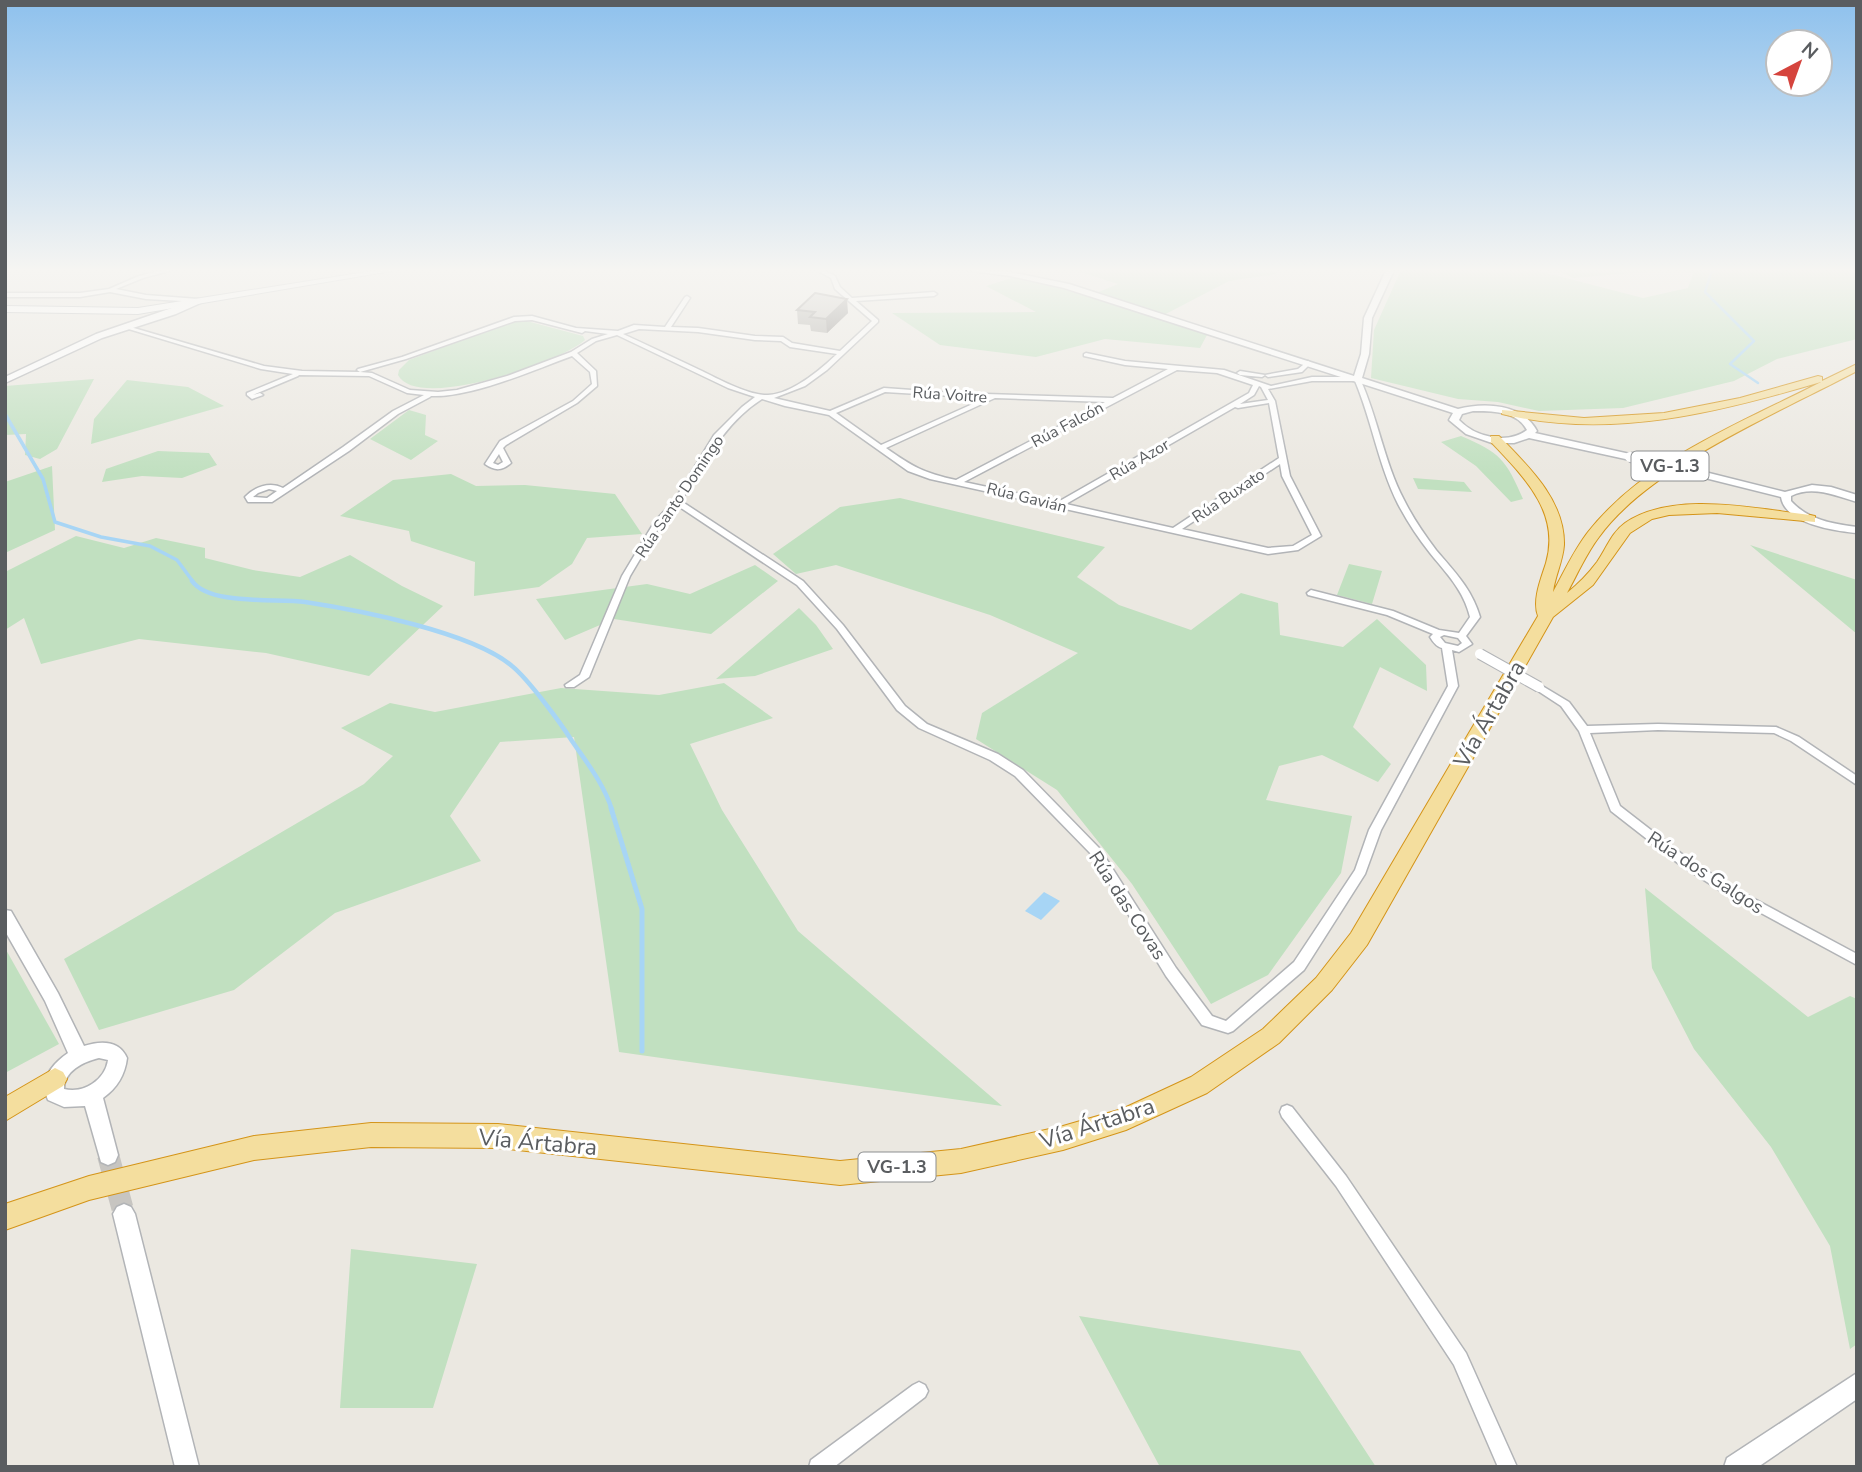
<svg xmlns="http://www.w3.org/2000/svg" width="1862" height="1472" viewBox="0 0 1862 1472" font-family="'Nunito Sans',sans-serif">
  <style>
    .green { fill: #c1e0c0 }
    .water { fill: #a7d5f5 }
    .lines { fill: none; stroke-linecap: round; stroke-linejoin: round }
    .stream-far3 { stroke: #a7d5f5; stroke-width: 2.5 }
    .stream-far2 { stroke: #a7d5f5; stroke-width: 3.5 }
    .stream-far1 { stroke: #a7d5f5; stroke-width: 4.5 }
    .stream { stroke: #a7d5f5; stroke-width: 5 }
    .tertiary-tunnel { stroke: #c7c5c1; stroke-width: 22; stroke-dasharray: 22 11; stroke-linecap: butt }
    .minor-casing { stroke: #b2b4b7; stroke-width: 3 }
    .tertiary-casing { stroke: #b2b4b7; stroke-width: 3 }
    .secondary-casing { stroke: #b1b4b7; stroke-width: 2 }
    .trunk-casing { stroke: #d49418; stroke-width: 2 }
    .minor { fill: #fff; fill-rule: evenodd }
    .tertiary { fill: #fff; fill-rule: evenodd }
    .secondary { fill: #fff; fill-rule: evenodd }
    .trunk { fill: #f4de9e; fill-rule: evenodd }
    .minor-bridge-casing { stroke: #b2b4b7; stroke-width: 12; stroke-linecap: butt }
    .tertiary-bridge-casing { stroke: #b2b4b7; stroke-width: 12; stroke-linecap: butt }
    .minor-bridge { stroke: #fff; stroke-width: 10 }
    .tertiary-bridge { stroke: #fff; stroke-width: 10 }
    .wall { fill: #aaa8a3 }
    .shaded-wall { fill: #8b8885 }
    .building { fill: #c6c3be; stroke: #8b8885; stroke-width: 2 }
    .labels { text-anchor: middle; stroke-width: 6; stroke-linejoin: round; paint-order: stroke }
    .far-street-label { font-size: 16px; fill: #5a5d60; stroke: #fff }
    .shield { fill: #fff; stroke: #8c8e90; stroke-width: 2 }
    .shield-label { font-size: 18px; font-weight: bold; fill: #5a5d60 }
    .street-label { font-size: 19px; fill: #5a5d60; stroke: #fff }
    .near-street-label { font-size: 23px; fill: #5a5d60; stroke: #fff }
  </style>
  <rect width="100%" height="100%" fill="#ebe8e1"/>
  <path class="green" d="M1068,268H1271L1277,274L1229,281L1158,318L1207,335L1200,348L1105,339L1036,357L940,345L892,313L1036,312L986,286L1015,277L1089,296L1118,284Z
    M1408,268H1527L1643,298L1688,288L1693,273L1669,270L1573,278L1552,268H1857V339L1777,359L1734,381L1623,408L1539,411L1498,402L1458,399L1371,378L1374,330L1400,272Z
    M523,320L583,336L585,340C561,362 417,412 398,375L399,370L409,360L511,322Z
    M94,379L57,449L40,459L25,455L26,434L5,435V386Z
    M127,380L188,387L224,406L91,444L94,419Z
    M409,410L426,415L425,435L438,441L411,460L370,439Z
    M1461,436C1501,453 1506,460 1523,499L1511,502L1476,466L1441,442Z
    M158,451L209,453L217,465L182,478L142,476L102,482L106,469Z
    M52,466L55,530L5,553V482Z
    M451,474L476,486L525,485L615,494L642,534L587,538L572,564L539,587L474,596L475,562L411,541L409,531L340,516L393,480Z
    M1413,478L1464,482L1472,492L1418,489Z
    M900,498L1105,547L1077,577L1119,605L1191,630L1241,593L1278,603L1280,635L1343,647L1377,619L1426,665L1427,691L1380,667L1353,727L1391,764L1378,782L1322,755L1279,766L1266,800L1352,816L1341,873L1268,975L1211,1004L1132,884L1057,790L976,739L982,713L1078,653L990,615L836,565L796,574L773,554L840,507Z
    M76,536L124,548L156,538L205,548V558L253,570L300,577L350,555L402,586L443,606L369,676L266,653L139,639L41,664L24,618L5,630V572Z
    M1750,545L1857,580V634Z
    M1349,564L1382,571L1372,604L1337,595Z
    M755,565L778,581L711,634L614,619L565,640L536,599L647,584L690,594Z
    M799,608L816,625L833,649L755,676L716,679Z
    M724,683L773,718L690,744L722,810L798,931L1002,1106L619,1052L574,737L500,742L450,816L481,861L335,913L234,990L99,1030L64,959L364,784L393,756L341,728L390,703L435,712L561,688L659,695Z
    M1645,888L1808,1017L1850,996L1857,999V1344L1850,1349L1830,1246L1771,1147L1694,1049L1652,968Z
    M5,948L59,1044L5,1073Z
    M351,1249L477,1264L433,1408H340Z
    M1079,1316L1300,1351L1376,1467H1160Z"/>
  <path class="water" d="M1044,892L1060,901L1041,920L1025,911Z"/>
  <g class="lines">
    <path class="stream-far3" d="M1722,268L1711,273L1705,292L1754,341L1730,364L1758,383"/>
    <path class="stream-far2" d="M5,414L43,479L55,522L101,537L150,546L177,560L194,583"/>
    <path class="stream-far1" d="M192,581C210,606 277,598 305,602C358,610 472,632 512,666C528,679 560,722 572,741C587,763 604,784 612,810"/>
    <path class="stream" d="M611,808L642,909V1051"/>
    <path class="tertiary-tunnel" d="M108,1155L124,1214"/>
    <g class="minor-casing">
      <path id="minor" d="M171,268H180L143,278L116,289L146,295L198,299L201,301L200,302L146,299L110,292L80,297H5V293H80L109,289L139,276Z
        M812,268H819L835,276L840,287L852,298L934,292L937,294L934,296L856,301L878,320V322L827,370L805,386L774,398L830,411L884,388L954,393L1113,398L1168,369L1125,365L1084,356V354L1086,353L1125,361L1224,370L1271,386L1312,377H1357L1360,379C1378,418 1384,462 1404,500C1413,518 1424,534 1436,550C1454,571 1472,589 1480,617L1466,636L1472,644L1459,652L1452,650L1458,686L1381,830L1365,874L1304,970L1233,1031L1228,1033L1202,1025L1166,976L1092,855L1015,776L990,760L919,728L897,710L837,629L797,585L678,506L662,522L630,576L589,677L574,687H566L565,685L580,675L622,576L655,521L674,501L714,435L742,407L755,397L728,388L617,335L596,341L577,353L596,371L597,386L577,403L506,445L503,448L511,463C502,471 495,471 485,464L500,441L573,401L592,384L590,372L572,356C534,370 471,398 431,396L430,397L398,414L349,451L272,502H248L245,497C254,487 270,481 283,488L343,447L393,411L424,395L407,393L369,376L299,375L298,376L253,395L260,393L263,395L252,399L247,395V393L293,374L261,369L122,327L127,326L264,366L302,371L360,372L357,370L358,369L402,357L514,317L532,316L576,328L618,331L634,325L665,327L685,297L687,296L690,298L671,327L698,328L755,336L783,337L792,343L840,351L872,321L835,289L831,278ZM532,320L582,333L585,331L608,334L592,339L571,352L507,376L457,390L438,392L410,390L372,373L360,372L406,359L515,321ZM639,329L698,332L755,340L781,341L790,347L837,354C820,370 792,394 768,395C750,396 718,379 702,371C675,358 649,346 623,334ZM1177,370L1217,373L1253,385L1249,393L1058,502L964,482ZM1312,381H1355C1372,421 1378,464 1398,504C1407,521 1418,538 1430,553C1447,574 1464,591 1470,617L1459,633L1439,630L1393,611L1311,590L1307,593L1308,595L1387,615L1433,634L1430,637C1433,642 1437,647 1442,648L1448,686L1369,830L1355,870L1294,962L1226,1021L1212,1016L1176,968L1100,849L1023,770L998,754L927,724L905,706L843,625L803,581L681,501C704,464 724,423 762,399L785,406L829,415L908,471L930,479L1268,554L1298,550L1321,536L1290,476L1275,401L1268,389ZM1259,386L1261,387L1268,400L1240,404L1254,395ZM885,392L986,398L881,445L836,413ZM995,398L1105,402L956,480C924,473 913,467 886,448ZM1269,403L1279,458L1173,528L1066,504L1235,407L1238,408ZM499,454L503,462L498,465L493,463ZM1280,464L1282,476L1312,535L1293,546L1268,548L1182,529ZM269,489L277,491L267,498L253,497L258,493ZM1444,635L1458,638L1462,643L1458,646L1445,643L1440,637Z
        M1308,361L1311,363L1302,372L1268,377L1265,375L1262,377L1240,375L1237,373L1240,371L1265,375L1298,369Z
        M1539,684L1569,702L1587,726L1658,724L1776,727L1799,737L1857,776V785L1791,741L1774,733L1658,730L1590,733L1620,806L1687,858L1732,887L1857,954V965L1724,893L1679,864L1611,811L1579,731L1561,706L1535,689L1534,687Z
        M1287,1105L1292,1107L1346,1176L1466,1353L1517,1467H1498L1454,1365L1336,1186L1282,1117L1280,1112L1282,1107Z
        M919,1382L925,1385L928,1391L925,1397L834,1467H809L811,1460L913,1385Z"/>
    </g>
    <g class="tertiary-casing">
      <path id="tertiary" d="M950,268L1010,272L1069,284L1354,376L1361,354L1364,318L1387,268H1395L1372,318L1369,354L1362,378L1458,409C1485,402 1523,404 1537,431L1535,433L1630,454L1635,457L1630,460L1529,438L1514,443H1492L1466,434L1449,420L1453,413L1064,288L1010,276ZM1473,411C1492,411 1517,411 1527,430C1507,445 1475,437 1459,420L1462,414Z
        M198,299L205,301L176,314L102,338L5,383V377L96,334Z
        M1697,470L1785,492L1812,485L1831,487L1857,495V502C1836,496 1813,485 1791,496V501C1808,520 1833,524 1857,527V533C1835,531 1785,524 1781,497L1693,475V471Z
        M5,910L11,911L58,993L84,1046C100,1041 119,1040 127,1058C125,1075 117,1088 103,1098L118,1155L115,1162L108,1165L101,1162L85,1106L64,1107L48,1100C39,1080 52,1064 68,1053L45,1001L5,931ZM99,1058L108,1060C105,1080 84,1094 64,1089C64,1071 83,1062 99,1058Z
        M124,1204L131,1207L135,1214L199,1467H175L113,1214L117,1207Z
        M1857,1373V1399L1758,1467H1724L1727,1458Z"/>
    </g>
    <g class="secondary-casing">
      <path id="secondary" d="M391,268H409L138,314L5,312V306L138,308Z"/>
    </g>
    <g class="trunk-casing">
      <path id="trunk" d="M1857,364V371C1780,412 1649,467 1599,537C1586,554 1577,575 1567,593C1578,584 1588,574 1597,562C1606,549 1612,532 1625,523C1673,490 1756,509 1810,515L1815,516V522L1717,513L1669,515L1652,519L1630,533L1593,585L1553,617L1367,945L1332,990L1279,1043L1207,1093L1126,1130L1063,1150L961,1173L840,1185L498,1148L371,1147L254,1160L89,1200L5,1230V1204L89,1176L254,1136L371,1123L498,1124L840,1161L961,1149L1063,1126L1122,1109L1191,1077L1263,1029L1316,978L1351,933L1538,616C1532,600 1541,579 1546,563C1561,512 1523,476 1491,442V436H1499C1528,466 1565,500 1564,545C1563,561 1555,576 1553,592C1564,572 1574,550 1588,532C1646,459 1741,423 1821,382C1717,413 1610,440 1502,414V410L1584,418L1664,413L1740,398L1818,376L1822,377V381Z
        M55,1068L63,1072L67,1079L63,1086L5,1121V1097Z"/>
    </g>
    <use href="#minor" class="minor"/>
    <use href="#tertiary" class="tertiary"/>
    <use href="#secondary" class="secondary"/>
    <use href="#trunk" class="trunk"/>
    <g class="minor-bridge-casing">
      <path id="minor-bridge" d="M1480,654L1539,687"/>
    </g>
    <g class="tertiary-bridge-casing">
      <path id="tertiary-bridge" d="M1630,457L1697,473"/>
    </g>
    <use href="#minor-bridge" class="minor-bridge"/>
    <use href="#tertiary-bridge" class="tertiary-bridge"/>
  </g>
  <path class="wall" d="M797,310L848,313L827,333L811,331L810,325L798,324Z"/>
  <path class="shaded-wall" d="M847,299L848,313L827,333L826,319Z"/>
  <path class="building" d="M815,293L847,299L826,319L810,317L815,312L797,310Z"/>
  <linearGradient id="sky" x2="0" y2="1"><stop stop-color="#8ec1ed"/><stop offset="0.57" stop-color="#f6f5f2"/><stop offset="1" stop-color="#f6f5f2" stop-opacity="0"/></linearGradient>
  <rect width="1862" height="474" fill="url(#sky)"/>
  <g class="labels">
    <g class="far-street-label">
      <text transform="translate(950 394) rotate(4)" y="6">Rúa Voitre</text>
      <text transform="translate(1067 424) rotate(-28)" y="6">Rúa Falcón</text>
      <text transform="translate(1139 459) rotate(-30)" y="6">Rúa Azor</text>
      <text transform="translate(1228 495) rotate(-34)" y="6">Rúa Buxato</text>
      <text transform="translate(679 496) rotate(-56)" y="6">Rúa Santo Domingo</text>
      <text transform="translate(1027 497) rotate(14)" y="6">Rúa Gavián</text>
    </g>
    <g class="shield">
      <rect x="1631.5" y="451.5" width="77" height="29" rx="5"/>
      <rect x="858.5" y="1152.5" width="77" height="29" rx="5"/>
    </g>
    <g class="shield-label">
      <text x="1670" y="472">VG-1.3</text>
      <text x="897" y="1173">VG-1.3</text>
    </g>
    <g class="street-label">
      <text transform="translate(1706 872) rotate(33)" y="7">Rúa dos Galgos</text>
      <text transform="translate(1128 905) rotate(57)" y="7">Rúa das Covas</text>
    </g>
    <g class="near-street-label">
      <text transform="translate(1489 714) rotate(-60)" y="8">Vía Ártabra</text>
      <text transform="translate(1097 1123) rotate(-18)" y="8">Vía Ártabra</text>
      <text transform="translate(538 1142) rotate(5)" y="8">Vía Ártabra</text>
    </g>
  </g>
  <rect width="1862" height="1472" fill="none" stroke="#5a5d60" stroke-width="14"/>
  <g transform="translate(1799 63) rotate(41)"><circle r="33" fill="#ffffff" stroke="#bdbebf" stroke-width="2"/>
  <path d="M0-5L12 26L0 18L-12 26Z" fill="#d5443d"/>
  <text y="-10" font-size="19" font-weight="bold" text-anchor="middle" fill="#5a5d60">N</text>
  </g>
</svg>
